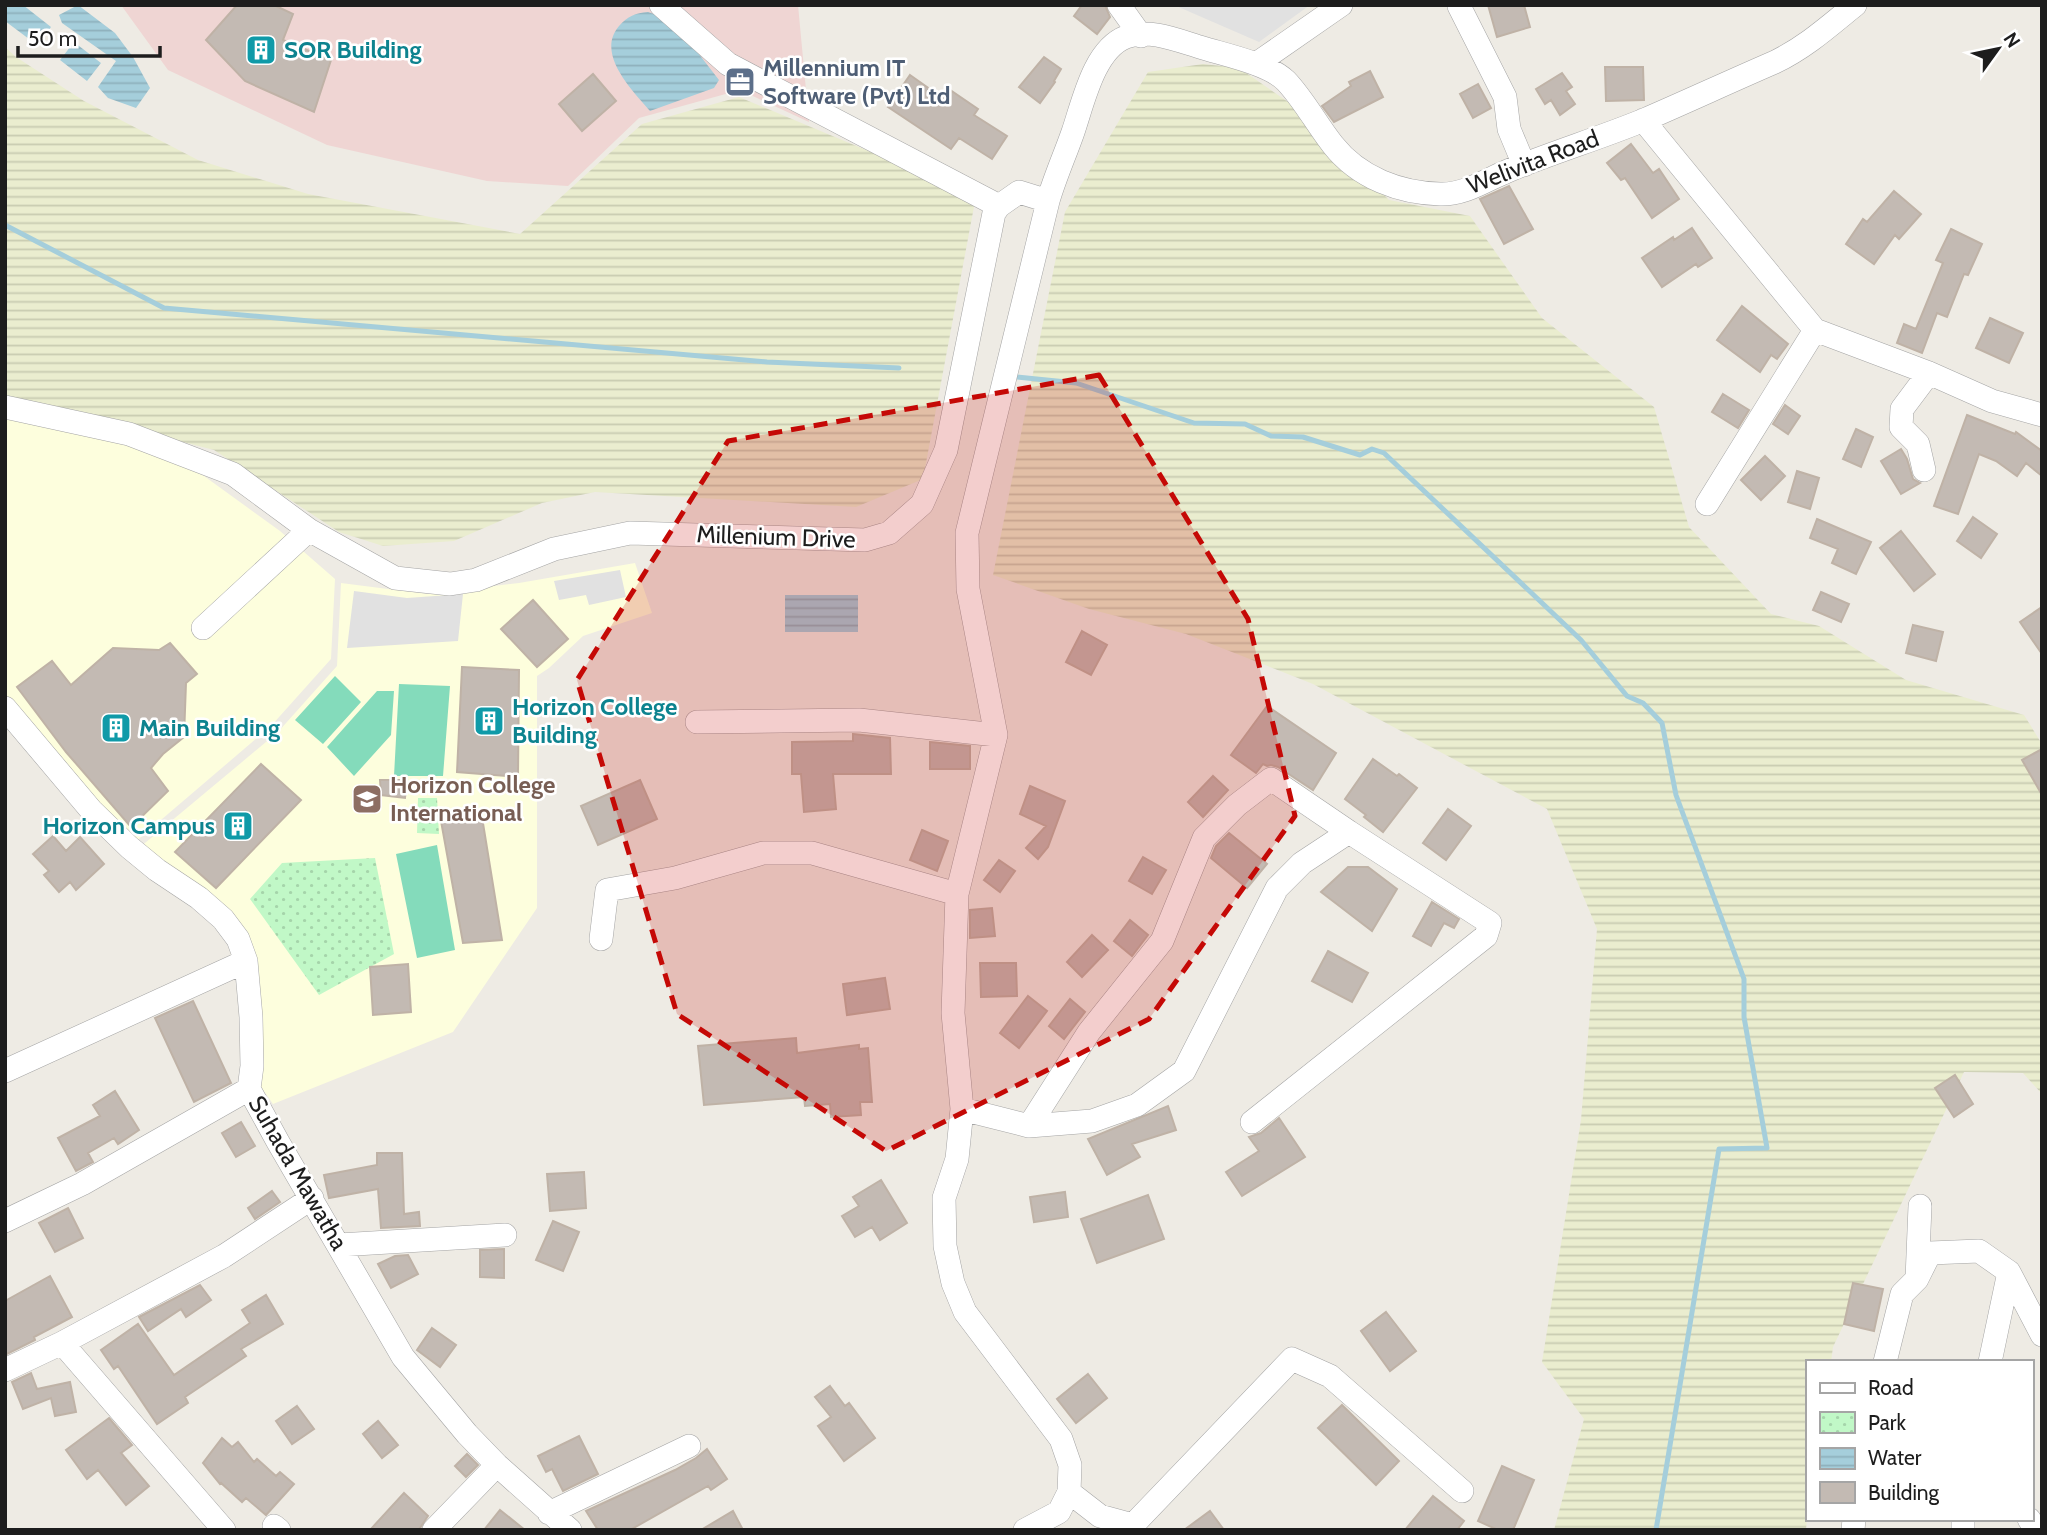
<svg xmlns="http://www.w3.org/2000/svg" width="2047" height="1535" viewBox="0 0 2047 1535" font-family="Cabin,sans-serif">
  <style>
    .commercial { fill: #efd5d3 }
    .education { fill: #fdfedd }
    .farmland { fill: url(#farmland-rules) }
    .park { fill: url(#park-dots) }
    .pitch { fill: #84dbbb }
    .parking { fill: #e1e1e1 }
    .water { fill: url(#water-rules) }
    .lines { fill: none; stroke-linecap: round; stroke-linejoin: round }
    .stream { stroke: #a5cedb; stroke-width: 5 }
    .building { fill: #c3bab3; stroke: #bfb2a6; stroke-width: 2 }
    .minor-casing { stroke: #a4a4a4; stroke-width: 24 }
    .minor { stroke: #fff; stroke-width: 23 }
    .marked { fill: #c50906; fill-opacity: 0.2; stroke: #c50906; stroke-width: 5; stroke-dasharray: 14 9; stroke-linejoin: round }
    .labels { text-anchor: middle; stroke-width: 5; stroke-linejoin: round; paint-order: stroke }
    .culture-label { font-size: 24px; font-weight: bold; fill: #0d838f; stroke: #fff; text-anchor: start }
    .service-label { font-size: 24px; font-weight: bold; fill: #4e5e75; stroke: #fff; text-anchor: start }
    .street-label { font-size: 24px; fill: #1d1d1d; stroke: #fff }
    .education-label { font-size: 24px; font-weight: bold; fill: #785e54; stroke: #fff; text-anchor: start }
  </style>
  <defs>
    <pattern id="farmland-rules" width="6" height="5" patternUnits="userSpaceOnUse" patternTransform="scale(1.75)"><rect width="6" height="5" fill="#eaedcf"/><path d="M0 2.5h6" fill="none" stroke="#c8cbb1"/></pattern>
    <pattern id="park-dots" width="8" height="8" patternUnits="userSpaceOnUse" patternTransform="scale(1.75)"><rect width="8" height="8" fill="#c1f8c7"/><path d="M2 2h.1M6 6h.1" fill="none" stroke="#a5d4aa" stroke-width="1.8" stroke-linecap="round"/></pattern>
    <pattern id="water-rules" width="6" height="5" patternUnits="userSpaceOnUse" patternTransform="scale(1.75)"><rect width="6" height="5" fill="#a5cedb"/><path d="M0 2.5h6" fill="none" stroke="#8eb0bc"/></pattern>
  </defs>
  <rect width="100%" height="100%" fill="#eeebe4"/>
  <path class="commercial" d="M121,5H798L809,122L740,90L639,118L568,186L487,181L327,145L168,70Z"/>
  <path class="education" d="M5,416H20L167,457L204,476L280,531L335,579L331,659L271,726L134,843L5,695Z
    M635,563L652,613L583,636L549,668L537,676V908L453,1032L273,1104L259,1084L249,946L139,848L278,732L337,666L341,583L427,594L519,583Z"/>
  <path class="farmland" d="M5,47L16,57L84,101L198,160L308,194L520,234L642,124L739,97L976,196L923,479L856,507L595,492L542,503L454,541L383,546L339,532L214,450L5,396Z
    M1203,64L1239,68L1304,113L1389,200L1470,216L1542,318L1654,407L1689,527L1771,614L1819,626L1906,680L2024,715L2042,744V1094L2023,1073L1964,1072L1833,1347L1831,1362H1807V1518L1806,1530H1554L1584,1419L1542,1362L1581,1120L1597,929L1547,809L1313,684L1186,634L1089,609L993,575L1065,212L1148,72Z"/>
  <path class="park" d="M418,798H437L439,834L417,833Z
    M375,858L394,954L319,995L250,899L282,863Z"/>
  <path class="pitch" d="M335,676L361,702L323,744L295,720Z
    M399,684L450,686L443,776H394Z
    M377,691H394L391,735L354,776L327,747Z
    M437,845L455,950L417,958L396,854Z"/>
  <path class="parking" d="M1174,5H1310L1259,42Z
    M620,570L626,597L589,605L586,595L559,600L554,581Z
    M354,591L407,598L463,594L458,641L347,648Z"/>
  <path class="water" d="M5,5H23L51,27L37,45L5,21Z
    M78,5L115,33L133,57L150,88L136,108L108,98L98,87L116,61L62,23L59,15Z
    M648,12L663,17L688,40L719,80L714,88L650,111C633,91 595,54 619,26C628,16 635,13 648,12Z
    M74,42L101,63L87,81L60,60Z
    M785,595H858V632H785Z"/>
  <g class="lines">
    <path class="stream" d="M5,225L164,308L767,362L899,368
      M1017,377L1076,383L1194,423L1245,424L1271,436L1303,437L1360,455L1372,449L1384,453L1581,640L1627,696L1643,703L1662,723L1676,795L1744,979V1017L1767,1148L1719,1149L1656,1530"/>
  </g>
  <path class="building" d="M237,5H274L293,14L283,40L331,60L314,112L245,81L206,40Z
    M1082,5H1105L1110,17L1097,34L1074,16Z
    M1488,5H1524L1530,27L1497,37Z
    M1044,57L1061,69L1054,81L1055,82L1040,103L1019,87Z
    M1605,67H1643L1644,100L1606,101Z
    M1370,71L1383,97L1334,122L1322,106L1351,86L1349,82Z
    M1562,73L1572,87L1566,91L1575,104L1560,115L1551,100L1545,104L1536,89Z
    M593,74L616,101L582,131L559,104Z
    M910,75L944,99L950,90L978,109L974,115L1007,136L992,159L959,138L951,149L888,107Z
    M1478,84L1491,108L1473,118L1460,94Z
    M1631,144L1653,173L1659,169L1679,199L1652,218L1625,178L1621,180L1607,163Z
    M1509,186L1533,229L1504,244L1480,199Z
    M1894,191L1921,214L1899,239L1895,235L1874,264L1846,244L1863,219L1867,222Z
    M1692,228L1712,258L1698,267L1696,264L1662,287L1642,258L1673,237L1674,240Z
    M1951,229L1982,244L1968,275L1964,274L1947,317L1937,313L1922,353L1897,343L1904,324L1916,329L1943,263L1936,260Z
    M1742,306L1788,344L1777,359L1771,355L1760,372L1717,340Z
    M1990,318L2023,333L2009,363L1976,348Z
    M1723,394L1749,410L1738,428L1712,412Z
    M1785,405L1800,416L1788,434L1773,424Z
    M1967,415L2015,434L2016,432L2042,451V476L2026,463L2017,476L1996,461L1979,454L1958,514L1934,506Z
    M1856,429L1873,437L1861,467L1843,459Z
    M1901,449L1907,459L1913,479L1920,483L1901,494L1881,461Z
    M1765,456L1785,476L1761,500L1741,480Z
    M1797,471L1819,478L1810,509L1788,502Z
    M1973,517L1997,534L1981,558L1957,541Z
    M1817,519L1871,542L1856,574L1832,563L1838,549L1810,538Z
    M1901,531L1935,574L1914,591L1880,548Z
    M1821,592L1849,604L1841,622L1813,610Z
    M533,600L568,639L537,667L501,629Z
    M2042,607V654L2020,622Z
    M1913,625L1943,632L1936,661L1906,653Z
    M1082,631L1107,645L1091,675L1066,662Z
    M170,643L197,674L186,683L184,737L163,754L151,768L168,791L131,827L66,752L17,687L52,661L71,685L113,648L159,650Z
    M462,667L519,670L518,777L457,772Z
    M1267,706L1336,753L1313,790L1278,767L1271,765L1267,766L1263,764L1256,773L1231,755Z
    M853,734L890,738L891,774H833L836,809L804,812L801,774H792V742L853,741Z
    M930,742L970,746V769H930Z
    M2042,749V795L2022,760Z
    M1373,759L1397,776L1399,774L1417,788L1383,832L1364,817L1366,815L1345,799Z
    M261,764L301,800L216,888L175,852Z
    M1213,776L1228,790L1203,817L1188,802Z
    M380,780H407L405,798L381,795Z
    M640,780L657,819L598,845L581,806Z
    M1030,786L1065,801L1048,847L1038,859L1026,848L1046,826L1020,814Z
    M1448,809L1471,826L1446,860L1423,843Z
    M481,811L502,940L463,943L441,821Z
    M922,830L948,841L937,871L910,860Z
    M1229,833L1267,864L1247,888L1211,858L1216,846Z
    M53,836L66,851L80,837L104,864L76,890L70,882L59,892L44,875L49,871L33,854Z
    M1143,857L1166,870L1152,894L1129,881Z
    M999,860L1015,871L1000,892L984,880Z
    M1348,867H1368L1397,889L1372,931L1321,892Z
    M1432,902L1459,919L1454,928L1444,923L1431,946L1413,936Z
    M992,908L995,936L970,938V910Z
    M1130,920L1148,935L1132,956L1114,941Z
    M1092,935L1108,950L1082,977L1067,962Z
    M1328,951L1368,973L1352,1002L1312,981Z
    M980,963H1016L1017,996L981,997Z
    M408,964L411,1012L373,1015L370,967Z
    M885,978L890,1009L847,1015L843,984Z
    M1028,996L1047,1011L1019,1048L1000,1033Z
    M1070,999L1085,1012L1064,1039L1049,1026Z
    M193,1001L231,1083L194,1102L155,1018Z
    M796,1038L797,1053L859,1045V1049L868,1048L872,1102H860L861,1115L831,1117L830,1104L805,1106L804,1097L704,1105L698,1046Z
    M1955,1075L1973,1104L1954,1117L1935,1088Z
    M115,1091L139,1130L118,1144L114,1138L88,1153L93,1162L76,1171L58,1138L100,1116L93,1105Z
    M1168,1106L1176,1130L1132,1144L1140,1157L1107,1175L1088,1139Z
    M1279,1118L1305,1157L1242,1196L1226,1172L1259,1151L1249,1137L1261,1133Z
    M241,1122L255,1146L236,1157L222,1133Z
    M377,1153H402L404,1214L419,1212L420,1226L381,1228L378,1189L329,1198L324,1175L377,1165Z
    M584,1172L586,1208L550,1211L547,1174Z
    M881,1180L907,1223L880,1240L872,1227L855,1237L842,1216L859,1206L853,1197Z
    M272,1191L280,1202L255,1219L248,1208Z
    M1065,1192L1068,1217L1034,1222L1030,1197Z
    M1148,1195L1164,1239L1097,1263L1081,1219Z
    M68,1208L83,1238L55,1252L39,1223Z
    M553,1221L579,1232L563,1271L536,1260Z
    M504,1249V1278L480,1277V1250Z
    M408,1255L418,1274L391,1288L378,1264L395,1256Z
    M50,1276L72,1317L34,1337L35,1340L7,1354L5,1350V1301Z
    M1853,1283L1883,1289L1874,1331L1844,1324Z
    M200,1285L211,1300L186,1317L181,1309L148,1331L139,1317Z
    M266,1295L283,1324L241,1349L246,1356L185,1397L188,1403L157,1424L118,1366L114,1369L101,1350L138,1324L174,1375L250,1323L242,1310Z
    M1386,1312L1416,1351L1390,1371L1361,1331Z
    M432,1328L456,1345L440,1367L417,1350Z
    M31,1373L37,1389L70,1382L76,1412L55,1416L51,1398L23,1409L12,1382Z
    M1088,1374L1107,1398L1076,1423L1057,1399Z
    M830,1386L845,1406L849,1403L875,1438L844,1461L818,1426L831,1417L815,1397Z
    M1342,1405L1399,1461L1376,1485L1318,1428Z
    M297,1406L314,1429L292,1444L276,1421Z
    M109,1418L132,1445L121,1453L149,1486L126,1505L98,1470L87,1479L66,1450Z
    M378,1421L398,1445L382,1458L363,1434Z
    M579,1436L598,1474L563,1491L552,1469L546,1472L538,1456Z
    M222,1438L232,1447L238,1442L254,1462L257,1459L276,1476L280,1472L294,1484L266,1515L246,1498L242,1502L221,1483L220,1484L203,1463Z
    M707,1449L727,1479L711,1490L708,1486L630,1530H598L586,1511L675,1470L696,1458Z
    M467,1454L478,1465L466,1477L455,1466Z
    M1502,1466L1534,1480L1513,1530H1498L1478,1521Z
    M404,1493L428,1516L420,1528L418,1530H370Z
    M1433,1496L1464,1521L1457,1530H1405Z
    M500,1510L525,1530H484Z
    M733,1511L743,1530H701Z
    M1210,1511L1224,1530H1184Z"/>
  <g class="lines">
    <g class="minor-casing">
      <path id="minor" d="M661,5L728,64L999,206
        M1119,5L1141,36
        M1459,6L1505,97L1509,129L1524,165
        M1256,64L1341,5
        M1643,120L1815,330L1929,373L1992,401L2042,415
        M5,407L129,434L233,474L309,530L395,578L450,584L476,580L554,549L630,533L865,540L889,533L922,504L946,450L994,213L999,206L1019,192L1048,201
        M1924,470L1918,444L1901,427L1902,409L1929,373
        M1707,504L1815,330
        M203,628L309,530
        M5,708L91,810L129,847L157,870L199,898L223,919L238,939L246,961L251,1017L252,1066L249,1089L278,1142L403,1357L467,1434L497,1465L570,1530
        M697,722L859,720L996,735
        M601,939L607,890L675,878L763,853H812L957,894
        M5,1071L246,961
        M962,1109L1029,1126L1089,1032L1162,941L1204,838L1237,805L1271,779L1349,832L1490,923L1486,936L1252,1122
        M1029,1126L1092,1121L1137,1105L1184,1071L1277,888L1302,863L1349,832
        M5,1221L82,1184L249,1089
        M339,1245L505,1235
        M1917,1279L1930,1253L1979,1251L2009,1272L2042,1335
        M62,1343L224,1530
        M1885,1362L1902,1294L1917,1279L1920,1206
        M1990,1362L2009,1272
        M5,1370L62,1343L224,1256L312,1198
        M1069,1492L1100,1516L1133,1525L1292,1359L1330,1376L1462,1491
        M549,1513L689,1446
        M2029,1519L2036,1530
        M274,1526L279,1530
        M434,1530L497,1465
        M1025,1530L1059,1512L1069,1492L1070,1465L1061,1439L965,1312L953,1283L945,1246L944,1198L957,1159L962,1109L953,1013L957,894L996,735L968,589L967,533L1048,201C1055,177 1065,155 1073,132C1083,103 1094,49 1126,37C1150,28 1179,41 1203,48C1226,55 1269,64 1286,81C1304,100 1317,125 1333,145C1359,178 1400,193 1440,194C1466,195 1487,179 1510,170C1554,152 1600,138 1644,120C1688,101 1731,81 1775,62C1806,47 1829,26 1855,5
        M1853,1530L1854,1519
        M1963,1530V1519"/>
    </g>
    <use href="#minor" class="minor"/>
  </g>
  <path class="marked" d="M1099,375L1248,619L1295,816L1149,1019L886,1151L677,1014L577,680L728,441Z"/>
  <defs>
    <g id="building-square" transform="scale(1.575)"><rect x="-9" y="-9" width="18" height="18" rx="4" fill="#0f9aa8" stroke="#fff"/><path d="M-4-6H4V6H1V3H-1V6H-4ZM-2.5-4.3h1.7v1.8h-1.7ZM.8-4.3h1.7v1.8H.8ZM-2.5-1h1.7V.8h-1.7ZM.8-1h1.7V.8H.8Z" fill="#fff"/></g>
    <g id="office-square" transform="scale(1.575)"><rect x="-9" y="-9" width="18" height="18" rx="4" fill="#5c6f8a" stroke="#fff"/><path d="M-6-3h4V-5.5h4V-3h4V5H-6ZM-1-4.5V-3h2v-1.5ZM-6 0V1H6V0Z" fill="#fff"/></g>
    <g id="school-square" transform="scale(1.575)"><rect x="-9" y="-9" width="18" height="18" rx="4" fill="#8d6e63" stroke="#fff"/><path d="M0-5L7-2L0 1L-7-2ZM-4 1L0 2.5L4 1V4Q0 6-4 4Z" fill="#fff"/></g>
  </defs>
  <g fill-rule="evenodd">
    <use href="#building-square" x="261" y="50"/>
    <use href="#office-square" x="740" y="82"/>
    <use href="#building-square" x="489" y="721"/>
    <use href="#building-square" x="116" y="728"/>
    <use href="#school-square" x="367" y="799"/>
    <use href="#building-square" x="238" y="826"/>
  </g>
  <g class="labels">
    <g class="culture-label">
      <text x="284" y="58">SOR Building</text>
      <text x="512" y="715">Horizon College<tspan x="512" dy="28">Building</tspan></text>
      <text x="139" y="736">Main Building</text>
      <text x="215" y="834" text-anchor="end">Horizon Campus</text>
    </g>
    <g class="service-label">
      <text x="763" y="76">Millennium IT<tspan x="763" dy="28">Software (Pvt) Ltd</tspan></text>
    </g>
    <g class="street-label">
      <text transform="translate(1533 162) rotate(-21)" y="8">Welivita Road</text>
      <text transform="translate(776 537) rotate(2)" y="8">Millenium Drive</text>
      <text transform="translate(298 1173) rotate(60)" y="8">Suhada Mawatha</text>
    </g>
    <g class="education-label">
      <text x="390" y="793">Horizon College<tspan x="390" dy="28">International</tspan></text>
    </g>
  </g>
  <rect width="2047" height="1535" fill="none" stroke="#1d1d1d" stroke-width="14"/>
  <rect x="1806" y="1360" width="228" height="161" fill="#ffffff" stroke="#a5a5a5" stroke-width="2"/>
  <rect x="1820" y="1383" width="35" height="10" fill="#ffffff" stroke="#a5a5a5" stroke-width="2"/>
  <text x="1868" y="1395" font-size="21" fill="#1d1d1d">Road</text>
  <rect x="1820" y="1412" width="35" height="21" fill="url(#park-dots)" stroke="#a5a5a5" stroke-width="2"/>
  <text x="1868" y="1430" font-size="21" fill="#1d1d1d">Park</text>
  <rect x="1820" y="1448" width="35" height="21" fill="url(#water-rules)" stroke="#a5a5a5" stroke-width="2"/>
  <text x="1868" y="1465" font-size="21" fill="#1d1d1d">Water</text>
  <rect x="1820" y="1482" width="35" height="21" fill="#c3bab3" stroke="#a5a5a5" stroke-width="2"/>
  <text x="1868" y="1500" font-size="21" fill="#1d1d1d">Building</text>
  <g transform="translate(1998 49) rotate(57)" stroke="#ffffff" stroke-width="5" paint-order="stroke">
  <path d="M0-5L12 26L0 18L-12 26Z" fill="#1d1d1d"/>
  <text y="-10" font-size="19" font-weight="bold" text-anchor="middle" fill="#1d1d1d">N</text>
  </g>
  <path d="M18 46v10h142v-10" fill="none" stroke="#1d1d1d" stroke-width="3.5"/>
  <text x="28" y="46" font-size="21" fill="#1d1d1d" stroke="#ffffff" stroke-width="5" paint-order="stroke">50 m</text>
</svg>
